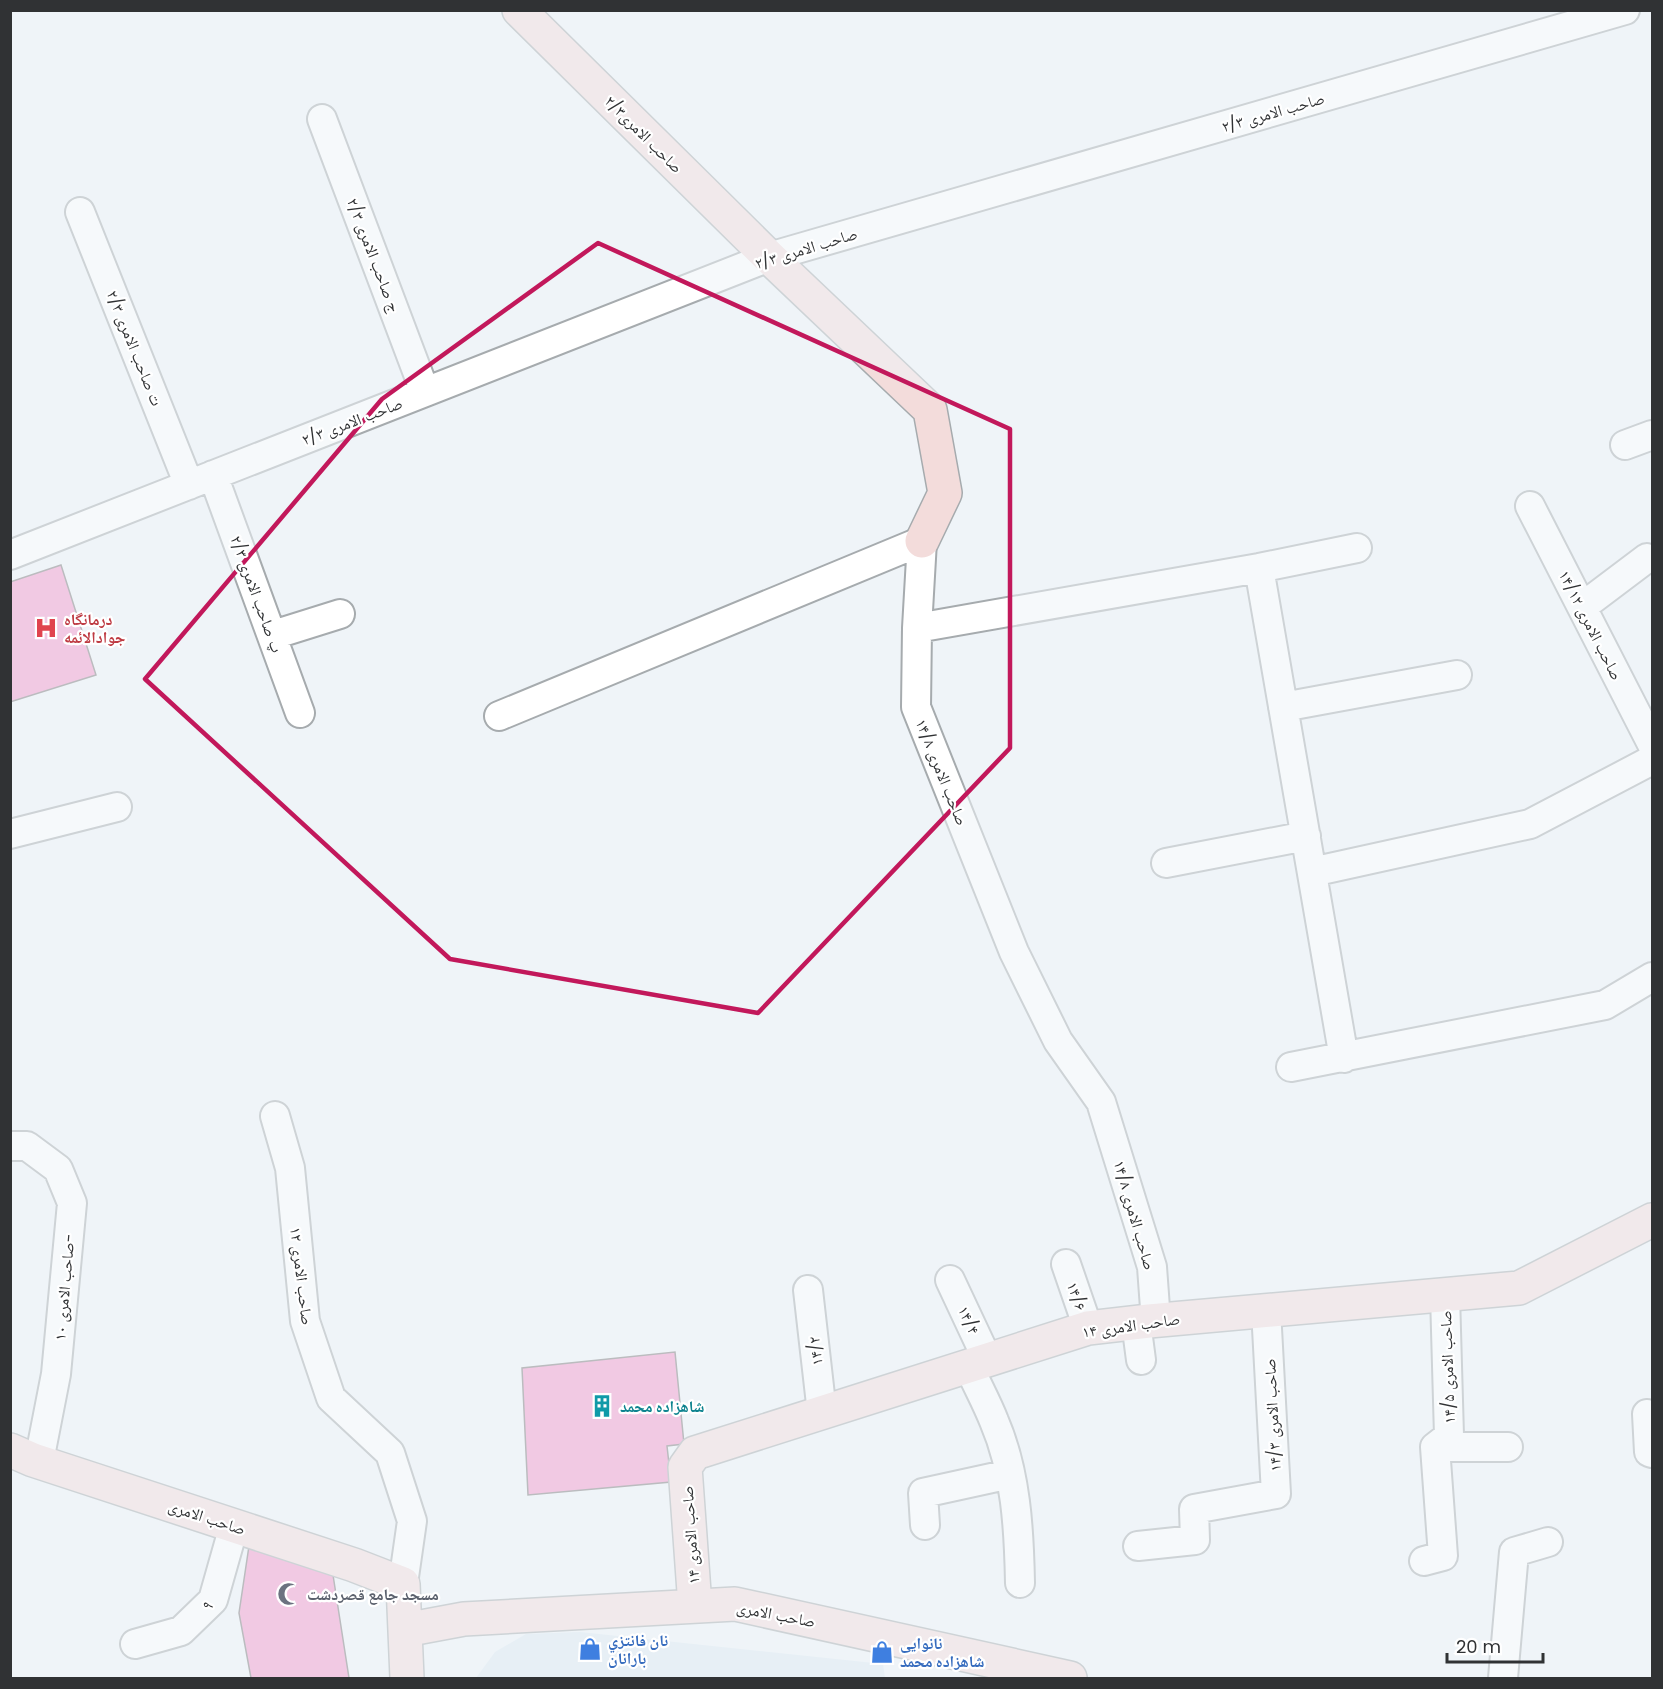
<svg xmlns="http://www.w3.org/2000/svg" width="1663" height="1689" viewBox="0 0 1663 1689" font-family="Poppins,'Noto Naskh Arabic',sans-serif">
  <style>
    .built { fill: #dde9f2 }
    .building { fill: #f396cb; stroke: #7d787a; stroke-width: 1.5 }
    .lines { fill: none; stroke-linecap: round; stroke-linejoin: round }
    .street-casing { stroke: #a6abae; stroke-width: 32 }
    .secondary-casing { stroke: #a6abae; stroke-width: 36 }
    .street { stroke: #fff; stroke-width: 28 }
    .secondary { stroke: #f3dcdb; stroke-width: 33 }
    .marked { fill: none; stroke: #c2185b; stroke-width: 4.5; stroke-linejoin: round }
    .labels { text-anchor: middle; stroke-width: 4.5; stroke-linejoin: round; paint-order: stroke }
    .street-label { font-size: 16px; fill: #303234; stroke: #fff }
    .health-label { font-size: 16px; font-weight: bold; fill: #be3a42; stroke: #fff; text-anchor: start }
    .culture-label { font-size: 16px; font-weight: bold; fill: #0d838f; stroke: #fff; text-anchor: start }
    .worship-label { font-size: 16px; font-weight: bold; fill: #5b616d; stroke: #fff; text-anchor: start }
    .shop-label { font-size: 16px; font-weight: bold; fill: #366cbe; stroke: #fff; text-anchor: start }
  </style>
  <rect width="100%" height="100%" fill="#eff4f8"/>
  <path class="built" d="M580,1632L883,1664L885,1678H476L495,1652L526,1634Z"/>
  <path class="building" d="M61,565L96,675L10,702V582Z
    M675,1352L684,1444L667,1446L671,1482L528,1495L522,1368Z
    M249,1546L333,1575L349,1678H251L239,1613Z"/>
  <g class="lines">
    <g class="street-casing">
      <path id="street" d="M322,119L425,392
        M80,212L189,485
        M1625,445L1652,435
        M213,475L300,713
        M1530,506L1652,744
        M10,555L769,257L1625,10
        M1259,568L1344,1058
        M1582,607L1647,558
        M917,628L1259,568L1357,548
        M273,635L340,614
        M1283,707L1457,675
        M499,716L922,541L917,628L916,707L1014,952L1058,1041L1101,1102L1152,1267L1155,1308L1149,1321
        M10,834L117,807
        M1166,863L1306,836
        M1312,872L1530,824L1652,760
        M1291,1067L1605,1005L1652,977
        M275,1116L290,1168L305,1321L331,1398L390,1453L412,1521L403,1584
        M10,1146H27L58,1169L72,1203L56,1374L39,1461
        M1066,1264L1088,1328
        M950,1280L988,1361
        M808,1290L822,1413
        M1136,1322L1141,1360
        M969,1367C977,1385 987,1403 994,1421C1016,1472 1019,1529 1020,1583
        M1647,1414L1649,1452L1652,1453
        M1435,1447H1508
        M925,1525L923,1493L1010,1474
        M1138,1546L1195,1540L1194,1509L1276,1494L1266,1310
        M1424,1561L1443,1556L1435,1447L1449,1436L1445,1295
        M135,1644L181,1631L213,1600L234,1526
        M1503,1678L1514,1552L1548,1542"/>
    </g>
    <g class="secondary-casing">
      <path id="secondary" d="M519,10L769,257L930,410L945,493L922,541
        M10,1450L33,1460L354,1565L403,1584L407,1678
        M695,1606L685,1467L695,1453L1088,1328L1149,1321L1519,1288L1652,1220
        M405,1630L464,1619L735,1604L1070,1678"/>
    </g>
    <use href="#street" class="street"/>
    <use href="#secondary" class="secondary"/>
  </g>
  <path d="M0 0H1663V1689H0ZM598,243L1010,429V748L758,1013L450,959L145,679L382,399Z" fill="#eff4f8" fill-opacity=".55" fill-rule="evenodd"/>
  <path class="marked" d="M598,243L1010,429V748L758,1013L450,959L145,679L382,399Z"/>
  <defs>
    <g id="hospital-bare" transform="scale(1.8)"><path d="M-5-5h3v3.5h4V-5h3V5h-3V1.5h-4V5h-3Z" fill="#e0444e" stroke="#fff" stroke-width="2.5" paint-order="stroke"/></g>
    <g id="building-bare" transform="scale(1.8)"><path d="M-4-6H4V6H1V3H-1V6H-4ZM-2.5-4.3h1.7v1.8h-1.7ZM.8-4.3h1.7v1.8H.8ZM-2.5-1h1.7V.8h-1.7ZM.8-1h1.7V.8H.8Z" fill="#0f9aa8" stroke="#fff" stroke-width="2.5" paint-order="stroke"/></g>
    <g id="mosque-bare" transform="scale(1.8)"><path d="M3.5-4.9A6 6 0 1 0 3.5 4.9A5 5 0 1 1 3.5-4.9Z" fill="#6b7280" stroke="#fff" stroke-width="2.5" paint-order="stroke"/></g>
    <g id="shop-bare" transform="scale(1.8)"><path d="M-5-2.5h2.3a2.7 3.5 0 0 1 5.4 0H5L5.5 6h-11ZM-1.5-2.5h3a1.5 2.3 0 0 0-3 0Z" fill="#3f7fe0" stroke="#fff" stroke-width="2.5" paint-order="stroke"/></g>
  </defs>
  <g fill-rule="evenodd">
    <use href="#hospital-bare" x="46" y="628"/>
    <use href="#building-bare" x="602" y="1406"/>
    <use href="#mosque-bare" x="289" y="1594"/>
    <use href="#shop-bare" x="590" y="1649"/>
    <use href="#shop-bare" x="882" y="1652"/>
  </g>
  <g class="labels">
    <g class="street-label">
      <text transform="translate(1273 112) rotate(-16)" y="6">۲/۳ صاحب الامری</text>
      <text transform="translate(644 134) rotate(45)" y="6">صاحب الامری۲/۳</text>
      <text transform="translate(806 248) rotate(-17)" y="6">۲/۳ صاحب الامری</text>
      <text transform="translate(374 255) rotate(69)" y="6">۲/۳ ج صاحب الامری</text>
      <text transform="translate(135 348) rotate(68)" y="6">۲/۳ ت صاحب الامری</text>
      <text transform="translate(352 421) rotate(-21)" y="6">۲/۳ صاحب الامری</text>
      <text transform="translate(257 594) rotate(70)" y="6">۲/۳ پ صاحب الامری</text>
      <text transform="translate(1591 625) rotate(63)" y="6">۱۴/۱۲ صاحب الامری</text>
      <text transform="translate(942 772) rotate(68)" y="6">صاحب الامری ۱۴/۸</text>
      <text transform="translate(1135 1215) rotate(74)" y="6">صاحب الامری ۱۴/۸</text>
      <text transform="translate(302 1276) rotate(83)" y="6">۱۲ صاحب الامری</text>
      <text transform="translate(64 1287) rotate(-85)" y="6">۱۰ صاحب الامری-</text>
      <text transform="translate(1077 1296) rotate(71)" y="6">۱۴/۶</text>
      <text transform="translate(969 1320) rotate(65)" y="6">۱۴/۴</text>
      <text transform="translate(1131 1325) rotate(-8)" y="6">۱۴ صاحب الامری</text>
      <text transform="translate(815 1351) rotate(-97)" y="6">۱۴/۲</text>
      <text transform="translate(1447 1367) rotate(-92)" y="6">۱۴/۵ صاحب الامری</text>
      <text transform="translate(1272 1415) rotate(-93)" y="6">۱۴/۳ صاحب الامری</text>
      <text transform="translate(207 1517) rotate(18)" y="6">صاحب الامری</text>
      <text transform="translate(690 1535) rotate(-94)" y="6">۱۴ صاحب الامری</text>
      <text transform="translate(207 1605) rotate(-48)" y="6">۹</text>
      <text transform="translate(776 1614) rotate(11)" y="6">صاحب الامری</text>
    </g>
    <g class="health-label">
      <text x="64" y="625">درمانگاه<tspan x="64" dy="18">جوادالائمه</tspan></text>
    </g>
    <g class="culture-label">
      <text x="620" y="1412">شاهزاده محمد</text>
    </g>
    <g class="worship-label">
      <text x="307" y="1600">مسجد جامع قصردشت</text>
    </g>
    <g class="shop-label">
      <text x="608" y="1646">نان فانتزي<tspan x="608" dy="18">بارانان</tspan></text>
      <text x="900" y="1649">نانوایی<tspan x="900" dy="18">شاهزاده محمد</tspan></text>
    </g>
  </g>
  <rect width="1663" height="1689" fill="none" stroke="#303234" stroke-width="24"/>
  <path d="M1447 1653v9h96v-9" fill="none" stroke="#303234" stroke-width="3"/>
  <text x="1456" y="1653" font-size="18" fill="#303234" stroke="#ffffff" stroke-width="4.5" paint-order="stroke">20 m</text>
</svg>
